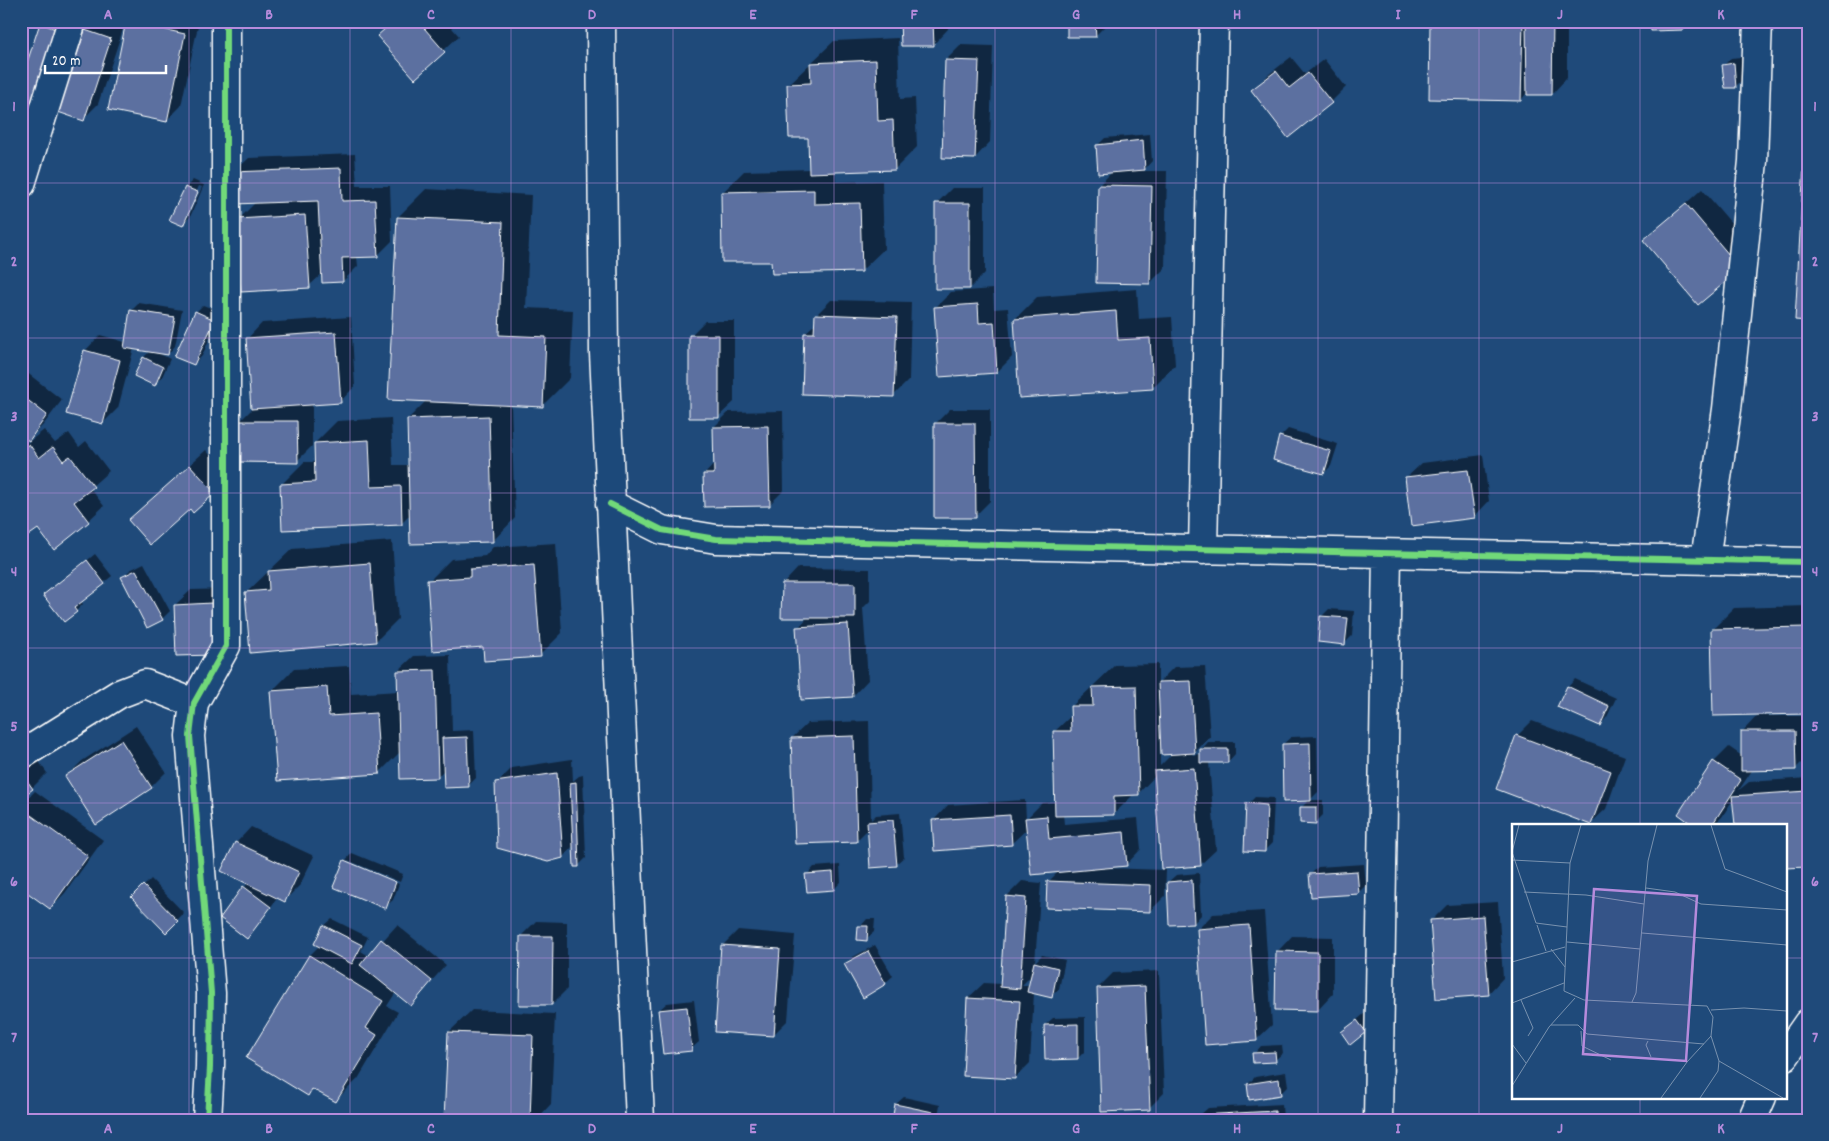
<svg xmlns="http://www.w3.org/2000/svg" width="1829" height="1141" viewBox="0 0 1829 1141" font-family="Dekko,sans-serif">
  <style>
    .shadow { fill: #0007; fill-rule: evenodd }
    .building { fill: #5b70a0; stroke: #fff }
    .lines { fill: none; stroke-linecap: round; stroke-linejoin: round }
    .minor-casing { stroke: #fff; stroke-width: 31 }
    .minor { stroke: #1f4a7a; stroke-width: 28 }
    .cycleway-casing { stroke: #1f4a7a; stroke-width: 9 }
    .cycleway { stroke: #71d979; stroke-width: 6 }
    .grid { fill: none; stroke: #b68bdc; stroke-width: 1; stroke-opacity: 0.55 }
    .inset-road { fill: none; stroke: #7992af; stroke-width: 1 }
    .view { fill: #b68bdc; fill-opacity: 0.15; stroke: #b68bdc; stroke-width: 2.5 }
    .inset-edge { fill: none; stroke: #fff; stroke-width: 2.5 }
    .neatline { fill: none; stroke: #b68bdc; stroke-width: 2 }
    .grid-label { font-size: 16px; text-anchor: middle; font-weight: bold; fill: #b68bdc }
  </style>
  <rect width="100%" height="100%" fill="#1f4a7a"/>
  <filter id="ink" filterUnits="userSpaceOnUse"><feTurbulence type="fractalNoise" baseFrequency=".02" numOctaves="2"/><feDisplacementMap in="SourceGraphic" scale="10" xChannelSelector="R" yChannelSelector="G"/><feConvolveMatrix kernelMatrix="1 2 1 2 8 2 1 2 1" color-interpolation-filters="sRGB"/></filter>
  <g filter="url(#ink)">
    <path class="shadow" d="M44,21H62L42,100L41,24Z
      M95,21H119L127,24L128,21H199L181,106L166,121L126,27L124,26L98,104L83,119L60,112L86,30Z
      M394,21H446L459,36L415,77Z
      M902,21H948V29L933,45Z
      M1068,21H1110L1096,35Z
      M1432,21H1567V78L1552,94H1526L1521,100Z
      M1651,21H1691L1684,29Z
      M898,38L900,99L915,98L917,147L895,169L835,171L836,182L882,181L884,249L861,271L772,260L722,193L744,171L810,169L809,136L789,84L834,41Z
      M961,45L993,46L990,142L975,158L946,60Z
      M1291,57L1305,74L1324,59L1346,87L1331,102L1253,91L1268,75Z
      M1741,57L1743,79L1736,86L1724,65L1731,58Z
      M1150,134L1152,161L1143,171H1167L1165,268L1150,283L1099,185L1113,171L1097,146L1105,138Z
      M355,154L357,186H390L392,241L377,256L357,257L358,266L343,281L323,273L309,286L239,219L256,202L233,173L249,158Z
      M193,180L204,185L190,217L182,224L186,187ZM199,186L202,187L188,217H185Z
      M952,188H985V273L970,288L937,203Z
      M426,189L531,195L526,308L573,310L570,378L542,406L511,404L515,518L493,541L410,515L401,524L282,484L304,462H316L315,443L337,421L391,418L393,465H409L408,419L426,401L398,217Z
      M1702,189L1756,252L1698,304L1645,240Z
      M993,289L994,309L1008,308L1012,357L997,372L936,307L951,292Z
      M1137,289L1139,319L1172,317L1175,365L1153,387L1015,319L1037,297Z
      M831,300L911,302L909,380L894,395L805,333L816,323V315Z
      M139,303L182,310L175,346L168,354L156,352L170,359L162,377L154,384L144,357L150,351L134,348L118,408L103,423L85,351L100,335L125,342L132,310Z
      M203,305L221,312L202,356L194,364L196,312Z
      M351,317L355,386L340,402L312,404V446L297,461L240,421L252,409L247,339L262,323Z
      M705,321H734V402L718,417L690,336Z
      M21,368L62,400L44,424L29,439L24,436L21,440Z
      M950,409H990V501L975,516L935,424Z
      M783,411L784,490L769,505L704,475L715,463L714,427L729,412Z
      M1288,429L1338,444L1331,466L1324,473L1275,459L1281,436Z
      M44,430L55,443L69,433L79,447L86,441L109,471L90,488L104,506L88,521L54,548L38,527L21,540V448Z
      M206,450L229,477L214,492L190,507L129,520Z
      M1483,455L1489,501L1474,517L1406,478L1422,463Z
      M392,541L398,619L376,641L247,592L292,549Z
      M556,543L562,633L540,655L484,646L429,581L451,559L485,556L493,547Z
      M95,554L112,576L81,601L83,604L76,611L45,595Z
      M144,563L170,611L162,619L122,578L130,570Z
      M798,568L870,569V601L863,608L868,680L853,696L798,628L809,616L783,584Z
      M226,589L213,654L175,605L191,590Z
      M1808,606V713L1712,630L1734,608Z
      M1329,609L1354,611L1352,636L1344,644L1322,616Z
      M450,655L452,731L474,730L476,778L468,786L444,770L438,776L401,751L380,772L272,691L294,669L349,666L351,694L399,691L398,671L414,656Z
      M1158,664V683L1174,667L1205,666L1210,737L1192,755L1201,754V750L1208,742H1235V754L1228,762H1209L1216,850L1200,865L1155,776L1138,794H1134L1114,814H1063L1064,824L1138,818L1141,849L1126,865L1105,866V868L1166,870L1165,896L1150,911L1048,882L1059,871L1028,828L1011,844L933,821L948,805L1025,800L1026,819L1042,803L1056,802L1054,732L1072,715V706L1115,665ZM1160,740H1162L1173,753L1160,766Z
      M1575,679L1616,698L1607,717L1600,725L1568,687Z
      M1757,716H1808V756L1795,769H1753L1739,790L1749,782L1808,778V865L1785,825L1734,798L1722,817L1713,825H1696L1714,762L1729,747L1742,756V732Z
      M869,721L871,820L876,815L900,813L904,857L896,864L869,828L856,841L792,738L808,723Z
      M1532,721L1625,756L1606,809L1590,824L1517,736Z
      M136,726L166,772L151,787L67,776L82,761Z
      M21,736L47,773L32,788L21,796Z
      M1317,736L1318,792L1310,800H1323V815L1316,822L1301,808L1309,800L1283,744L1291,737Z
      M572,759L573,781L579,776L583,775L586,858L578,866L574,845L563,857L497,783L512,768Z
      M35,791L103,840L65,893L50,908L21,887V805Z
      M1255,797L1274,798L1272,843L1264,851L1248,804Z
      M251,827L314,856L300,885L285,900L278,897L254,930L221,918L248,883L236,843Z
      M352,853L403,874L400,882L347,860V862L399,884L393,900L385,907L345,861Z
      M1364,864L1366,885L1358,893L1311,874L1318,867Z
      M840,865L841,882L834,889L807,875L814,867Z
      M1199,873L1201,915L1194,923L1168,882L1176,875Z
      M151,879L184,913L166,931L133,897Z
      M1022,881L1041,883L1035,962L1042,955L1065,960L1059,989L1051,996L1034,993L1030,1063L1015,1078L968,998L984,983L1001,984L1007,896ZM1032,975L1029,986H1021Z
      M1498,902L1503,978L1488,994L1431,921L1447,905Z
      M1264,911L1272,1025L1256,1040L1198,929L1213,914Z
      M332,919L368,937L361,951L369,956L397,925L446,965L411,1004L396,992L387,1006L398,1012L358,1079L335,1101L314,1088L307,1095L247,1058L310,955L320,945L324,926Z
      M867,919H875L874,932L866,939L860,927Z
      M21,921L25,926L21,930Z
      M536,921L567,922V989L552,1004L521,936Z
      M738,930L795,935L788,1020L773,1035L723,945Z
      M1292,936L1333,937V994L1318,1010L1277,952Z
      M875,945L893,976L885,983L846,965L853,957Z
      M1159,971L1164,1093L1149,1108L1098,988L1113,973Z
      M694,1000L699,1042L691,1049L659,1010L667,1003Z
      M472,1010L555,1014L551,1104L536,1120H445L449,1032Z
      M1365,1013L1373,1024L1366,1032H1343Z
      M1085,1017V1051L1078,1058L1045,1025L1053,1018Z
      M1282,1045L1283,1053L1275,1060L1254,1054L1261,1046Z
      M1286,1072L1288,1086L1280,1094L1248,1084L1255,1077Z
      M904,1097L940,1105L937,1120H893L896,1104Z
      M1282,1104L1283,1120H1200V1115L1208,1108Z"/>
    <path class="building" d="M126,21L185,34L167,122L108,110Z
      M394,21H418L445,52L415,79L377,36Z
      M900,21H933L934,46H901Z
      M1067,21H1130L1095,22L1096,37H1067Z
      M1430,21H1523L1521,101L1429,99Z
      M1526,21H1553L1552,95H1527Z
      M1650,21H1684V30L1651,31Z
      M1805,21H1808V50H1806Z
      M40,23L61,31L35,109L21,105V81Z
      M85,30L111,39L84,121L58,112Z
      M876,60L878,121L893,120L895,170L809,173L808,138H789L787,84L811,83L810,63Z
      M945,60L979,61L975,159L942,158Z
      M1734,63L1736,88H1725L1722,65Z
      M1276,71L1289,88L1308,73L1332,103L1288,138L1251,90Z
      M1808,94V321L1795,320Z
      M1143,140L1145,170L1098,174L1096,145Z
      M341,168L342,201L375,200L378,257L342,258L343,282L322,283L318,201L234,204L232,172Z
      M1098,185L1152,186L1150,284L1096,283Z
      M185,187L198,192L183,226L169,220Z
      M814,190V204L860,203L862,272L772,274L771,262H722L721,192Z
      M935,203H970V289H935Z
      M1686,204L1741,269L1698,305L1643,240Z
      M305,215L310,288L241,292L237,219Z
      M397,217L503,222L499,335L546,337L543,407L388,400Z
      M978,304L979,323L994,322L997,373L939,377L934,307Z
      M130,310L175,317L168,355L124,348Z
      M195,311L215,320L194,365L174,357Z
      M1116,311L1118,340L1150,338L1153,389L1019,398L1014,319Z
      M815,314L897,317L894,397L802,394L804,333H814Z
      M336,332L341,403L251,409L246,338Z
      M689,335H719V418H689Z
      M84,350L120,360L103,424L66,414Z
      M143,357L163,367L155,386L134,376Z
      M21,395L47,415L29,441L21,436Z
      M489,416L493,542L410,544L407,419Z
      M239,421H297L298,463L239,462Z
      M934,423H975L976,518H934Z
      M768,426L770,506L704,507L703,474H714L713,427Z
      M1279,436L1331,451L1324,474L1273,460Z
      M369,440L371,487L401,486L402,525L282,530L280,484L315,482L314,443Z
      M29,444L39,458L53,447L63,461L70,456L94,487L74,502L89,522L54,550L38,529L21,541V450Z
      M190,465L215,493L193,513L190,509L150,545L128,520Z
      M1468,470L1475,518L1411,526L1405,477Z
      M87,560L105,584L74,608L77,612L64,622L43,595Z
      M370,563L376,642L250,653L245,592L269,590L268,571Z
      M534,565L541,657L484,661L483,647L432,651L427,580L470,577V569Z
      M136,570L163,620L147,628L121,577Z
      M782,583H855V618H781Z
      M212,603L213,655L176,656L174,605Z
      M1320,616L1348,618L1345,645L1318,642Z
      M848,624L853,697L801,700L796,627Z
      M1808,627V714L1713,716L1711,629Z
      M435,670L438,778L400,779L397,671Z
      M1191,681L1195,753L1161,755L1158,682Z
      M1136,686L1139,795L1114,796V815L1055,816L1053,731H1071L1070,706H1093L1092,687Z
      M1567,686L1609,706L1600,726L1557,707Z
      M327,687L329,716L376,713L380,774L277,781L270,691Z
      M1741,731H1795L1796,770L1741,771Z
      M1516,735L1611,771L1591,825L1496,789Z
      M854,736L857,842L795,844L791,738Z
      M467,737L469,787L444,788L442,738Z
      M121,740L152,788L96,825L65,776Z
      M1310,743L1311,801L1283,802L1282,744Z
      M1200,749H1228V763H1200Z
      M1713,761L1741,780L1712,825H1693L1678,814Z
      M1194,768L1201,866L1161,869L1154,771Z
      M21,772L33,789L21,798Z
      M557,773L563,858L548,862L497,848L495,782Z
      M576,782L579,867H574L570,783Z
      M1808,791V867L1785,868V825H1735L1732,796Z
      M1246,803L1267,805L1265,852L1244,851Z
      M1300,807H1316V824L1300,823Z
      M21,808L88,856L50,909L21,888Z
      M1010,815L1012,845L934,851L932,820Z
      M1047,816L1049,839L1124,832L1127,866L1031,875L1025,818Z
      M893,820L897,866L870,868L867,822Z
      M235,842L299,872L285,902L221,871Z
      M344,860L396,882L386,909L333,887Z
      M1357,871L1359,894L1311,897L1309,874Z
      M833,872L834,890L807,892L805,874Z
      M1192,880L1194,924L1169,925L1167,882Z
      M1047,881L1151,885L1150,912L1046,908Z
      M143,885L178,921L166,933L131,897Z
      M243,886L271,907L247,939L220,918Z
      M1006,896L1026,898L1020,989L1000,987Z
      M1483,916L1489,995L1436,999L1430,920Z
      M323,925L362,945L352,964L314,944Z
      M1249,925L1257,1041L1205,1045L1197,929Z
      M858,926H868L867,941L857,940Z
      M520,936H553L552,1005H519Z
      M381,939L432,981L411,1006L360,965Z
      M721,945L780,949L774,1036L715,1032Z
      M868,951L886,984L863,998L844,964Z
      M1276,951L1318,952V1011L1275,1010Z
      M309,955L383,1001L366,1028L377,1035L336,1102L312,1089L308,1096L246,1058Z
      M1034,962L1058,968L1052,998L1027,992Z
      M1145,986L1150,1110L1101,1112L1097,988Z
      M967,998L1020,1001L1015,1079L963,1076Z
      M687,1007L692,1051L663,1054L658,1010Z
      M1357,1020L1366,1032L1350,1045L1341,1032Z
      M1078,1024V1059L1045,1060L1044,1025Z
      M448,1032L533,1035L530,1120H444Z
      M1275,1052L1276,1062L1253,1063L1252,1053Z
      M1279,1079L1281,1095L1249,1100L1247,1084Z
      M895,1104L933,1112L932,1120H892Z
      M1275,1111V1120H1199V1115Z"/>
    <g class="lines">
      <g class="minor-casing">
        <path id="minor" d="M601,21L604,353L640,1120
          M21,184L72,21
          M610,504L662,530L716,539L1808,562
          M1203,550L1214,21
          M1705,560L1727,409L1753,161L1758,21
          M23,754L119,694L145,684L194,703
          M1785,1056L1808,1023
          M207,1120L210,1067L211,993L190,736L194,703L226,646V21
          M1378,1120L1387,554
          M1752,1120L1762,1097"/>
      </g>
      <use href="#minor" class="minor"/>
      <g class="cycleway-casing">
        <path id="cycleway" d="M610,504L662,530L716,539L1808,562
          M207,1120L210,1067L211,993L190,736L194,703L226,646V21"/>
      </g>
      <use href="#cycleway" class="cycleway"/>
    </g>
  </g>
  <path class="grid" d="M189,21V1120M350,21V1120M511,21V1120M673,21V1120M834,21V1120M995,21V1120M1156,21V1120M1318,21V1120M1479,21V1120M1640,21V825M21,183H1808M21,338H1808M21,493H1808M21,648H1808M21,803H1808M21,958H1513M1785,958H1808M1640,1097V1120"/>
  <g transform="translate(1512 824)">
    <rect width="275" height="275" fill="#1f4a7a"/>
    <path class="inset-road" d="M69,1L58,39L52,167L72,176L195,182L201,193L199,212L207,237L271,274M199,1L213,45L275,68M0,28L24,99L55,103M0,28L7,1M0,36L58,39M134,64L163,68L189,80L275,86M12,68L74,71L132,80M25,101L34,127M130,109L275,121M55,118L128,125M39,125L53,143M0,138L53,123M9,176L21,204L16,212M120,178L124,169L136,37L145,1M0,179L52,159M179,180L183,113M199,186L232,184L275,187M39,201H66L75,210L192,220M69,207L70,222L99,236M136,217L134,221L139,233M0,220L14,239M0,262L37,203L63,174M149,274L175,238L199,212M188,274L206,247L207,237"/>
    <path class="view" d="M82,65L185,72L174,237L71,230Z"/>
    <rect width="275" height="275" class="inset-edge"/>
  </g>
  <rect width="1829" height="1141" fill="none" stroke="#1f4a7a" stroke-width="55"/>
  <path d="M45 65v8h121v-8" fill="none" stroke="#ffffff" stroke-width="2.5"/>
  <text x="52" y="65" font-size="15" fill="#ffffff" stroke="#1f4a7a" stroke-width="4" paint-order="stroke">20 m</text>
  <rect x="28" y="28" width="1774" height="1086" class="neatline"/>
  <g class="grid-label">
    <text x="108" y="19">A</text>
    <text x="269" y="19">B</text>
    <text x="431" y="19">C</text>
    <text x="592" y="19">D</text>
    <text x="753" y="19">E</text>
    <text x="914" y="19">F</text>
    <text x="1076" y="19">G</text>
    <text x="1237" y="19">H</text>
    <text x="1398" y="19">I</text>
    <text x="1560" y="19">J</text>
    <text x="1721" y="19">K</text>
    <text x="14" y="111">1</text>
    <text x="1815" y="111">1</text>
    <text x="14" y="266">2</text>
    <text x="1815" y="266">2</text>
    <text x="14" y="421">3</text>
    <text x="1815" y="421">3</text>
    <text x="14" y="576">4</text>
    <text x="1815" y="576">4</text>
    <text x="14" y="731">5</text>
    <text x="1815" y="731">5</text>
    <text x="14" y="886">6</text>
    <text x="1815" y="886">6</text>
    <text x="14" y="1042">7</text>
    <text x="1815" y="1042">7</text>
    <text x="108" y="1133">A</text>
    <text x="269" y="1133">B</text>
    <text x="431" y="1133">C</text>
    <text x="592" y="1133">D</text>
    <text x="753" y="1133">E</text>
    <text x="914" y="1133">F</text>
    <text x="1076" y="1133">G</text>
    <text x="1237" y="1133">H</text>
    <text x="1398" y="1133">I</text>
    <text x="1560" y="1133">J</text>
    <text x="1721" y="1133">K</text>
  </g>
</svg>
